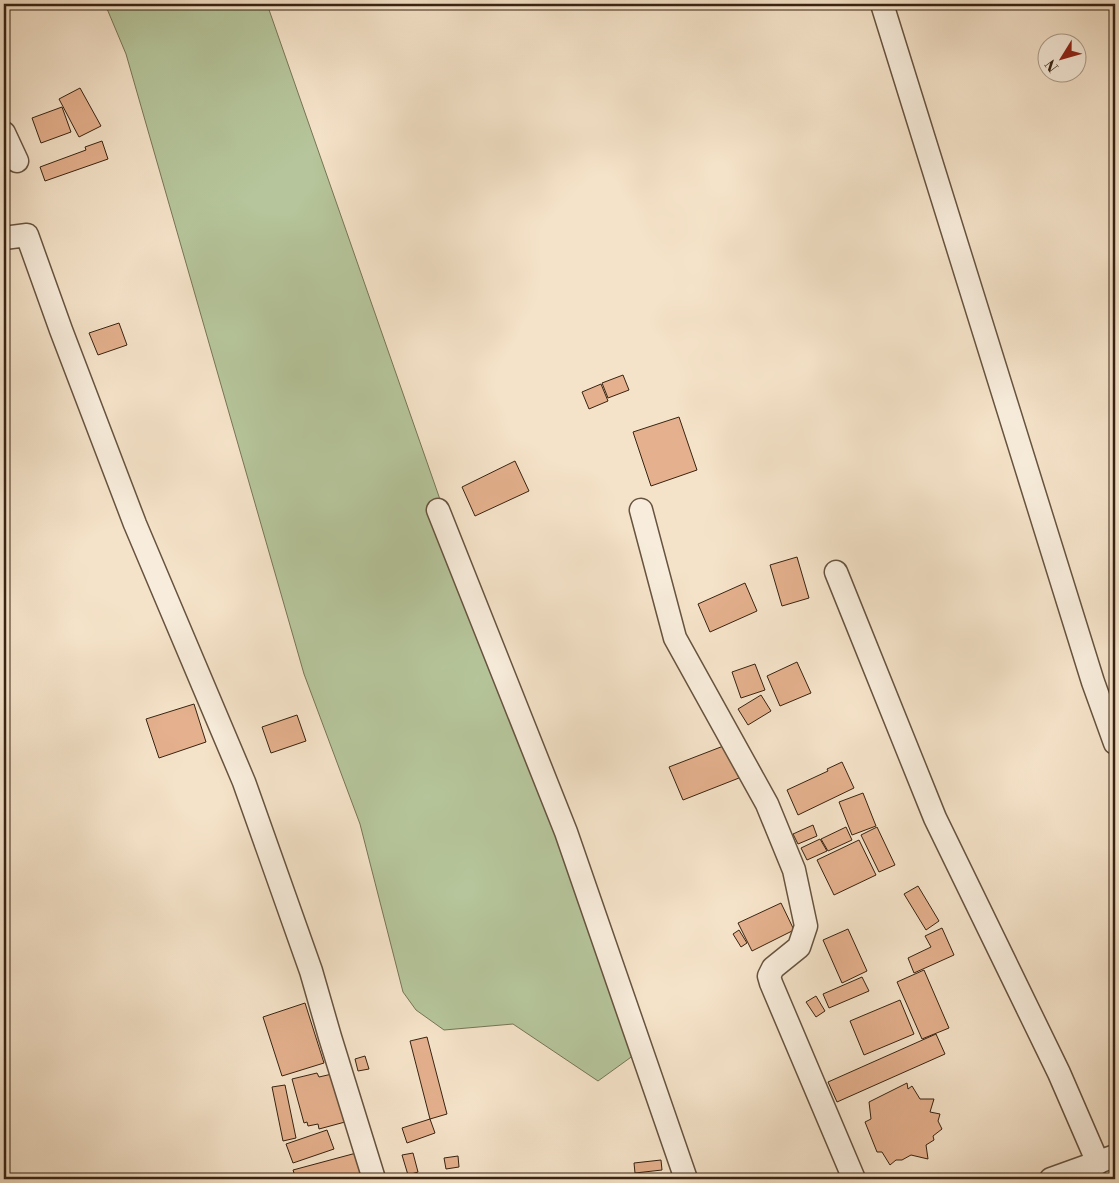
<svg xmlns="http://www.w3.org/2000/svg" width="1119" height="1183" viewBox="0 0 1119 1183" font-family="'Libre Bodoni',serif">
  <style>
    .green { fill: #b6c59b; stroke: #777456 }
    .building { fill: #e4b08d; stroke: #382311 }
    .lines { fill: none; stroke-linecap: round; stroke-linejoin: round }
    .street-casing { stroke: #67533f; stroke-width: 25 }
    .street { stroke: #f8eddc; stroke-width: 22 }
  </style>
  <rect width="100%" height="100%" fill="#f5e3c9"/>
  <filter id="stains"><feTurbulence type="fractalNoise" baseFrequency=".004" numOctaves="4"/><feColorMatrix values="0 0 0 0 .2 0 0 0 0 .09 0 0 0 0 .02 0 0 0 .5 -.17"/></filter>
  <radialGradient id="worn" r=".72"><stop offset=".6" stop-color="#630" stop-opacity="0"/><stop offset="1" stop-color="#630" stop-opacity=".3"/></radialGradient>
  <path class="green" d="M105,4H267L634,1055L598,1081L513,1024L444,1030L416,1010L403,992L360,824L304,674L126,54Z"/>
  <path class="building" d="M80,88L101,126L79,137L59,99Z
    M62,107L71,132L41,143L32,118Z
    M102,141L108,159L45,181L40,167L86,150L85,147Z
    M119,323L127,345L98,355L89,333Z
    M623,375L629,390L608,398L602,383Z
    M601,384L608,401L589,409L582,392Z
    M679,417L697,470L651,486L633,432Z
    M515,461L529,491L475,516L462,487Z
    M797,557L809,598L782,606L770,565Z
    M745,583L757,611L710,632L698,604Z
    M797,662L811,693L780,706L767,676Z
    M755,664L765,690L741,698L732,672Z
    M761,695L771,711L748,725L738,709Z
    M194,704L206,742L159,758L146,719Z
    M297,715L306,741L271,753L262,727Z
    M726,745L739,778L683,800L669,767Z
    M842,762L854,788L798,815L787,790L828,771L827,769Z
    M863,793L876,826L852,835L839,802Z
    M813,825L817,836L798,844L793,834Z
    M846,827L852,840L828,851L821,839Z
    M877,827L895,865L879,872L861,835Z
    M820,839L827,851L807,860L801,848Z
    M859,840L876,875L834,895L817,860Z
    M918,886L939,921L926,930L904,894Z
    M781,903L794,930L752,951L738,923Z
    M942,928L954,955L914,973L908,958L931,947L925,936Z
    M848,929L867,971L842,983L823,940Z
    M739,930L747,943L741,947L733,934Z
    M924,970L949,1028L922,1039L897,982Z
    M862,977L869,991L829,1008L823,994Z
    M816,996L825,1011L816,1017L806,1002Z
    M900,1000L914,1034L864,1055L850,1021Z
    M305,1003L324,1063L282,1076L263,1017Z
    M936,1034L945,1054L837,1102L828,1082Z
    M427,1037L447,1114L430,1119L410,1041Z
    M365,1056L369,1069L358,1071L355,1059Z
    M317,1073L319,1077L332,1074L345,1122L319,1129L318,1124L308,1126L307,1122L304,1123L292,1079Z
    M907,1083L908,1089L912,1086L920,1099H934L930,1112L940,1114L938,1121L942,1129L933,1136L934,1140L926,1145L928,1159L911,1155L902,1160H896L890,1165L882,1152H877L865,1122L871,1119L869,1102Z
    M285,1085L296,1138L283,1141L272,1087Z
    M430,1119L435,1133L407,1143L402,1128Z
    M327,1130L334,1149L293,1163L286,1144Z
    M360,1152L366,1172L337,1179H296L293,1170Z
    M413,1153L418,1172L408,1175L402,1155Z
    M458,1156L459,1167L446,1169L444,1158Z
    M661,1160L662,1170L635,1173L634,1163Z"/>
  <g class="lines">
    <g class="street-casing">
      <path id="street" d="M882,4L1093,682L1115,743
        M4,133L17,161
        M4,238L27,235L61,330L135,524L244,782L311,971L330,1037L374,1179
        M438,510L566,832L686,1179
        M641,510L675,638L767,804L794,870L806,926L799,947L773,968L769,976L771,983L854,1179
        M836,572L935,818L1059,1073L1098,1163
        M1051,1179L1115,1156"/>
    </g>
    <use href="#street" class="street"/>
  </g>
  <rect width="1119" height="1183" fill="none" stroke="#f5e3c9" stroke-width="20"/>
  <rect x="5" y="5" width="1109" height="1173" fill="none" stroke="#382311" stroke-width="2.5"/>
  <rect x="10" y="10" width="1099" height="1163" fill="none" stroke="#382311"/>
  <g transform="translate(1062 58) rotate(233)"><circle r="24" fill="#f8eddc" stroke="#ab9c8b"/>
  <path d="M0-4L9 19L0 12L-9 19Z" fill="#8f2418"/>
  <text y="-8" font-size="14" font-weight="bold" text-anchor="middle" fill="#382311">N</text>
  </g>
  <rect width="100%" height="100%" filter="url(#stains)"/>
  <rect width="100%" height="100%" fill="url(#worn)"/>
</svg>
